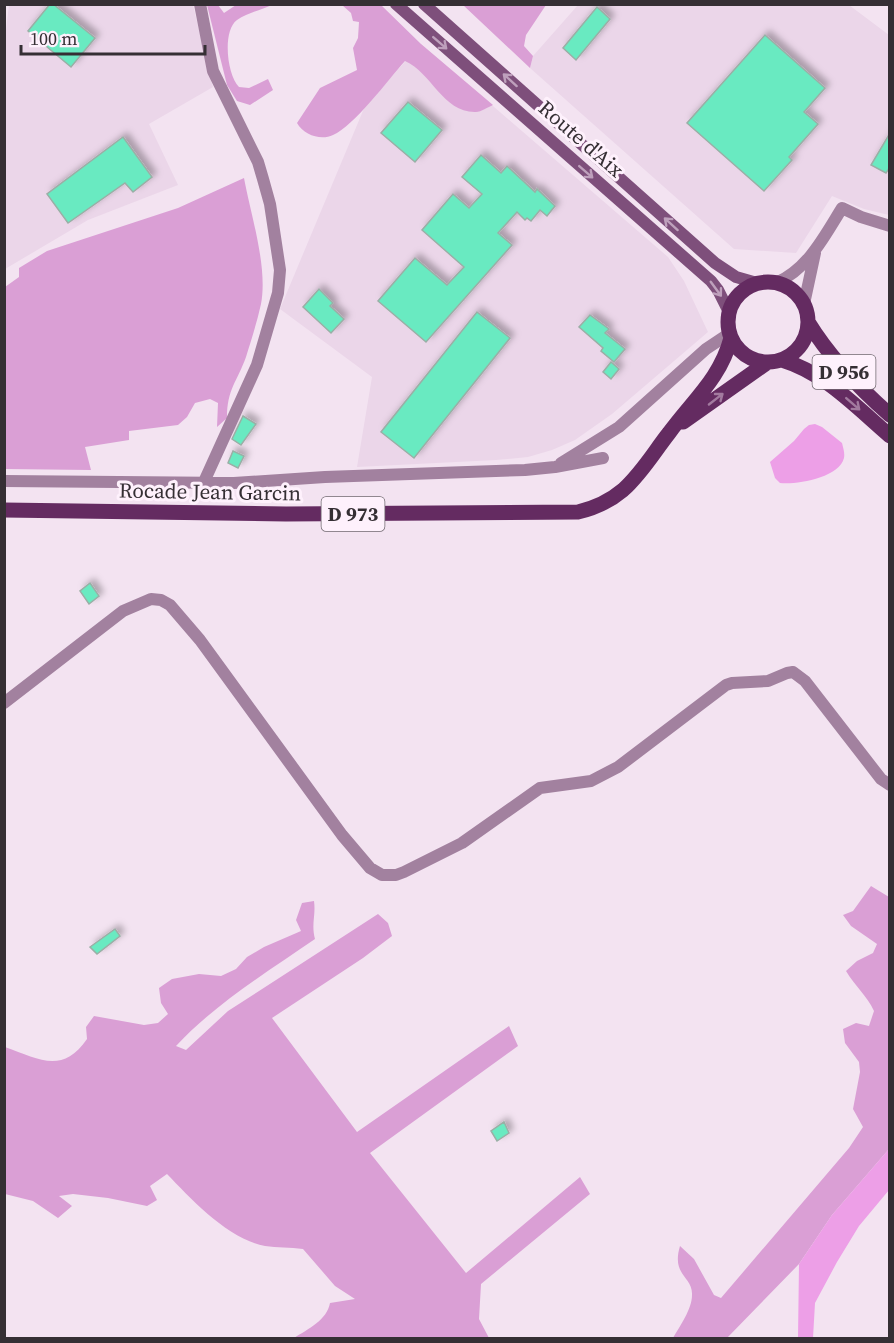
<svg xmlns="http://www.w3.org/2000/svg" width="894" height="1343" viewBox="0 0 894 1343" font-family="'Source Serif 4',serif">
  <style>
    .built { fill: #ebd6e9 }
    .green { fill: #da9fd5 }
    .water { fill: #ed9fe7 }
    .building { fill: #69eac1; stroke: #9aafa6; stroke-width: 1.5; filter: url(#shadow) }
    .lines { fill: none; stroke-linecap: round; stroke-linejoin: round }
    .street { stroke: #a2819f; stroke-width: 12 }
    .secondary { stroke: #7e4f7b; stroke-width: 12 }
    .primary { stroke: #642b61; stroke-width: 15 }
    .oneway { stroke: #bea0bc }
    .oneway2 { stroke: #a27a9f }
    .labels { text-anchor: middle; stroke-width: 6; stroke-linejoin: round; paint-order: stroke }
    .shield { fill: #fef1fc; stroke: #716970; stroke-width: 1.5 }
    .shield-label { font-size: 20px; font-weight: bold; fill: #352f34 }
    .street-label { font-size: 21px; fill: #352f34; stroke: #fef1fc }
  </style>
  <defs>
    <filter id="shadow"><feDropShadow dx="4.5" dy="-4.5" stdDeviation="3" flood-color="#0004"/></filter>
  </defs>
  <rect width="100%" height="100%" fill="#f3e3f1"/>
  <path class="built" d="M9,5H193L213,87L149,124L178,185L88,220L5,269L4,46Z
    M578,5H849L889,35V215L864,209L832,196L796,253L734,249L530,68L533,56Z
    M421,44L668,257L684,281L708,332L612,414L575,440L552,450L528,457L496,460L357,467L372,377L280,309L365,106Z"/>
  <path class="green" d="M207,5H218L224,13L236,5H272C261,10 247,13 237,20C222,31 227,75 239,87L249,88L268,79L273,90L250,105L237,101L227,85Z
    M342,5H381L421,44L493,105C488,107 481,112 476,112C443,113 432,73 405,61C388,80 354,126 333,135C321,141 304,135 297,123L320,88L357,70L353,48L358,38L359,22L353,21L351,13Z
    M463,5H546L526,35L524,46L533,56L530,68Z
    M244,178C251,216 268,267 261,304C257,322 251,341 246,357C237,382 227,389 227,418L217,427L218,403L210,399L195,403L187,417L178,425L129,431V440L85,447L91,470L5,469V287L19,277V268L47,251L178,208Z
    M871,886L889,897V1149L832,1215L799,1264L727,1338H673C680,1326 692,1309 692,1295C693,1276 671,1276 680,1246L694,1259L714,1295L721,1298L849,1148L863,1127L853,1109L860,1072L859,1062L845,1043L843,1029L856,1023L869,1026L874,1011C867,996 855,986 846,971L857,961L873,953L877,944L851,926L843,915L853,911Z
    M314,901C316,915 311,924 315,939C267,972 215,1004 176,1046L186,1050L228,1011L378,914L388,923L392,936L363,958L272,1018L357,1132L509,1026L518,1046L370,1153L466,1273L580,1177L590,1194L481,1284L479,1319L489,1338H294C308,1329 327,1320 330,1303L355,1299L335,1286L303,1249C290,1247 277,1248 265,1246C228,1239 192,1200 167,1174L150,1186L157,1200L147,1206L108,1198L73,1194L59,1196L72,1206L58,1218L33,1201L5,1194V1047C39,1059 62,1075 87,1039L86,1027L94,1016L144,1025L158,1023L168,1014L161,1003L159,988L172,979L199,974L221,976L236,969L247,957L264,947L301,931L296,920L302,903Z"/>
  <path class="water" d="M815,424L822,427L842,443C843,447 845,453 844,458C839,478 796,485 780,483L775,478L770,462L794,441L804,429L809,425Z
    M889,1149V1190L859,1226L837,1262L815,1303L813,1338H798L799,1264L832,1215Z"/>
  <path class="building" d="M50,4H53L95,38L71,67L28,31Z
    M597,7L610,19L576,60L563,48Z
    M765,35L825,88L804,112L818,124L789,157L792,160L764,191L687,123Z
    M408,102L442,130L415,162L381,133Z
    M890,133V167L886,173L871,165Z
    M123,137L152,177L133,192L125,183L68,223L47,194Z
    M481,155L501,173L507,166L535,192L537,189L555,206L547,216L540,210L531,221L527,218L525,220L517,212L498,233L512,245L426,342L378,301L415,258L447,285L464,267L422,230L453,194L469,208L482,194L462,177Z
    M319,289L333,303L330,306L344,319L331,333L303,307Z
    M477,312L510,338L414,458L381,432Z
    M590,315L609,329L605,333L625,349L614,362L601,351L603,348L579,327Z
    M611,362L619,369L611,379L603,372Z
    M243,416L256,424L241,445L232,439Z
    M233,451L244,456L238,468L228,463Z
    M90,583L99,596L89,604L80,591Z
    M115,929L120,936L97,954L90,947Z
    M504,1122L509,1133L497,1141L491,1131Z"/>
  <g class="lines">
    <path class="street" d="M200,4L213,71L258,162L263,179L270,204L280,270L278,293L257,365L203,484
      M776,283C808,269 824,237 842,208L861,217L890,226
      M804,304L815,253
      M561,463L619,427L706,349L730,333
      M4,481L234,483L325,477L525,470L555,467L603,458
      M4,703L123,611L151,599L161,600L170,605L200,640L342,835L370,868L382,875H396L404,872L462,843L540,788L591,781L618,767L726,685L732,683L768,681L787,673L793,672L805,681L881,779L890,785"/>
    <path class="secondary" d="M396,4L711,281L718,290L729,312
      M424,4L715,263L736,277L757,283"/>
    <path class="primary" d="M728 322a40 40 0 1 1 80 0a40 40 0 1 1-80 0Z
      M808,322C830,358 858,387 890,415
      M782,360C825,373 856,407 890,436
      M683,422L768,362
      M4,510L286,514L578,512C595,508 610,501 623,490C642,473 654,452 669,433C693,400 720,379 731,338"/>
  </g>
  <defs><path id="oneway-shaft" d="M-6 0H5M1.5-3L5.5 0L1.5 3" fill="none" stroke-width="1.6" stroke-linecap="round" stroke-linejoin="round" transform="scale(1.5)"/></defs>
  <g class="oneway">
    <use href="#oneway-shaft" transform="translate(440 43) rotate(41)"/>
    <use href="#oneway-shaft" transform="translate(510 80) rotate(-138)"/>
    <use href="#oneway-shaft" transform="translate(586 172) rotate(41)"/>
    <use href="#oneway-shaft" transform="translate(671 224) rotate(-138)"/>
    <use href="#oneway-shaft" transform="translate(716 289) rotate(54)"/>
  </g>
  <g class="oneway2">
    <use href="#oneway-shaft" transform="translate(716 399) rotate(-38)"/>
    <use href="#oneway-shaft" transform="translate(853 404) rotate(41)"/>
  </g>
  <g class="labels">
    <g class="shield">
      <rect x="812.5" y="355" width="63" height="34" rx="4.5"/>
      <rect x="321.5" y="497" width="63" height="34" rx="4.5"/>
    </g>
    <g class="shield-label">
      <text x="844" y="379">D 956</text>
      <text x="353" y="521">D 973</text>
    </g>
    <g class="street-label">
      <text transform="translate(581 139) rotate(41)" y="7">Route d'Aix</text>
      <text transform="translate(210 492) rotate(1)" y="7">Rocade Jean Garcin</text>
    </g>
  </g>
  <rect width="894" height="1343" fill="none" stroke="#352f34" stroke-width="12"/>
  <path d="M21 45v9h184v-9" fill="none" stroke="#352f34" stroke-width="3"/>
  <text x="30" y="45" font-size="18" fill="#352f34" stroke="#fef1fc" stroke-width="4.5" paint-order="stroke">100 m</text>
</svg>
